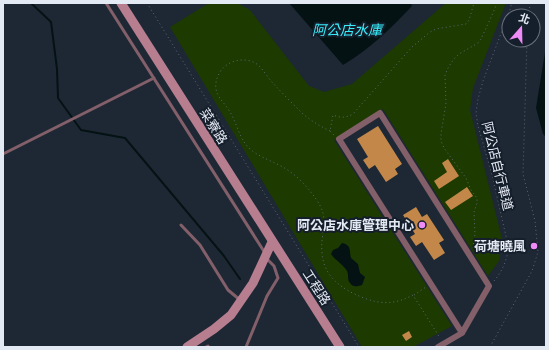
<svg xmlns="http://www.w3.org/2000/svg" width="549" height="350" viewBox="0 0 549 350" font-family="'Archivo Narrow','Noto Sans TC',sans-serif">
  <style>
    .green { fill: #1d3a00 }
    .water { fill: #041213 }
    .lines { fill: none; stroke-linecap: round; stroke-linejoin: round }
    .stream { stroke: #041213; stroke-width: 2 }
    .building { fill: #c38849 }
    .path { stroke: #5d6672; stroke-width: 1; stroke-dasharray: 1 3; stroke-linecap: butt }
    .lane { stroke: #835f69; stroke-width: 3 }
    .street { stroke: #835f69; stroke-width: 6 }
    .secondary { stroke: #b77e8f; stroke-width: 9 }
    .poi-dot { fill: #ef8bf7; stroke: #151e2b; stroke-width: 1.5 }
    .labels { text-anchor: middle; stroke-width: 4; stroke-linejoin: round; paint-order: stroke }
    .street-label { font-size: 13px; fill: #e4eaf4; stroke: #151e2b }
    .poi-label { font-size: 13px; font-weight: bold; fill: #e4eaf4; stroke: #151e2b; text-anchor: end }
    .water-label { font-size: 14px; font-style: italic; fill: #39edfb; stroke: #151e2b }
  </style>
  <rect width="100%" height="100%" fill="#1e2835"/>
  <path class="green" d="M209,3H237L250,10L309,86L324,92L352,84L446,3H506L473,88L470,110L502,239L499,261L488,276L383,109L334,140L452,326L413,347H362L170,27Z"/>
  <path class="water" d="M289,3H411L412,6C391,28 369,50 343,65Z
    M546,46V137L543,134L536,108Z
    M342,243C352,245 349,251 351,258L358,264L360,273L365,277L362,285C358,286 353,288 350,283C347,280 349,275 347,271C343,264 336,261 331,254L333,250L338,248Z"/>
  <g class="lines">
    <path class="stream" d="M31,3L51,22L57,69L58,98L81,130L125,138L224,256L240,279"/>
  </g>
  <path class="building" d="M378,126L402,164L395,169L398,174L386,182L375,165L369,169L363,160L368,157L357,139Z
    M448,159L459,176L439,189L434,181L447,172L442,163Z
    M467,187L473,196L451,210L445,202Z
    M416,207L422,217L427,214L444,240L439,243L445,253L434,260L422,242L416,246L410,237L415,234L403,215Z
    M409,331L412,337L406,341L402,335Z"/>
  <g class="lines">
    <path class="path" d="M147,3L359,347
      M529,16L530,3
      M330,131C320,126 311,121 302,113C292,103 281,92 271,81C266,75 261,66 255,63C252,61 247,60 243,60C234,60 225,64 220,72C217,77 215,83 216,89C218,99 225,103 230,112C237,123 239,139 250,149C258,156 269,160 279,165C295,173 306,185 316,199C331,220 320,231 322,252C323,277 343,290 364,298C382,305 396,304 413,295L440,338
      M334,135L330,131L333,115C340,118 346,118 353,114L412,47L430,32L436,29L466,24L469,20L474,3
      M473,248L475,234L474,212L477,203V198L471,190L466,178L444,148L441,141V134L446,103L445,75L448,68L453,60L459,54L478,43L481,39L493,13L497,3
      M494,281C503,270 508,259 508,245L492,175L478,126L476,113L478,99L483,81L511,7V3
      M414,295L426,287
      M490,347L532,271L538,252L535,221L523,174L527,40"/>
    <path class="lane" d="M106,3L265,253
      M3,154L154,78
      M181,225L200,245L228,290L240,300
      M206,347L208,346
      M246,347L267,296L278,278L274,266L266,258"/>
    <path class="street" d="M438,347L462,333L489,286L380,113L339,139L462,333"/>
    <path class="secondary" d="M121,3L340,347
      M187,347L214,329L231,315L253,283L272,242"/>
  </g>
  <g class="poi-dot">
    <circle cx="422" cy="225" r="4"/>
    <circle cx="534" cy="246" r="4"/>
  </g>
  <g class="labels">
    <g class="street-label">
      <text transform="translate(214 126) rotate(58)" y="5">菜寮路</text>
      <text transform="translate(498 166) rotate(76)" y="5">阿公店自行車道</text>
      <text transform="translate(317 287) rotate(57)" y="5">工程路</text>
    </g>
    <g class="poi-label">
      <text x="414" y="230">阿公店水庫管理中心</text>
      <text x="526" y="251">荷塘曉風</text>
    </g>
    <g class="water-label">
      <text x="347" y="35">阿公店水庫</text>
    </g>
  </g>
  <rect width="549" height="350" fill="none" stroke="#e4eaf4" stroke-width="8"/>
  <g transform="translate(521 28) rotate(20)"><circle r="19" fill="#151e2b" stroke="#68707b"/>
  <path d="M0-3L7 15L0 10L-7 15Z" fill="#ef8bf7"/>
  <text y="-6" font-size="11" font-weight="bold" text-anchor="middle" fill="#e4eaf4">北</text>
  </g>
</svg>
